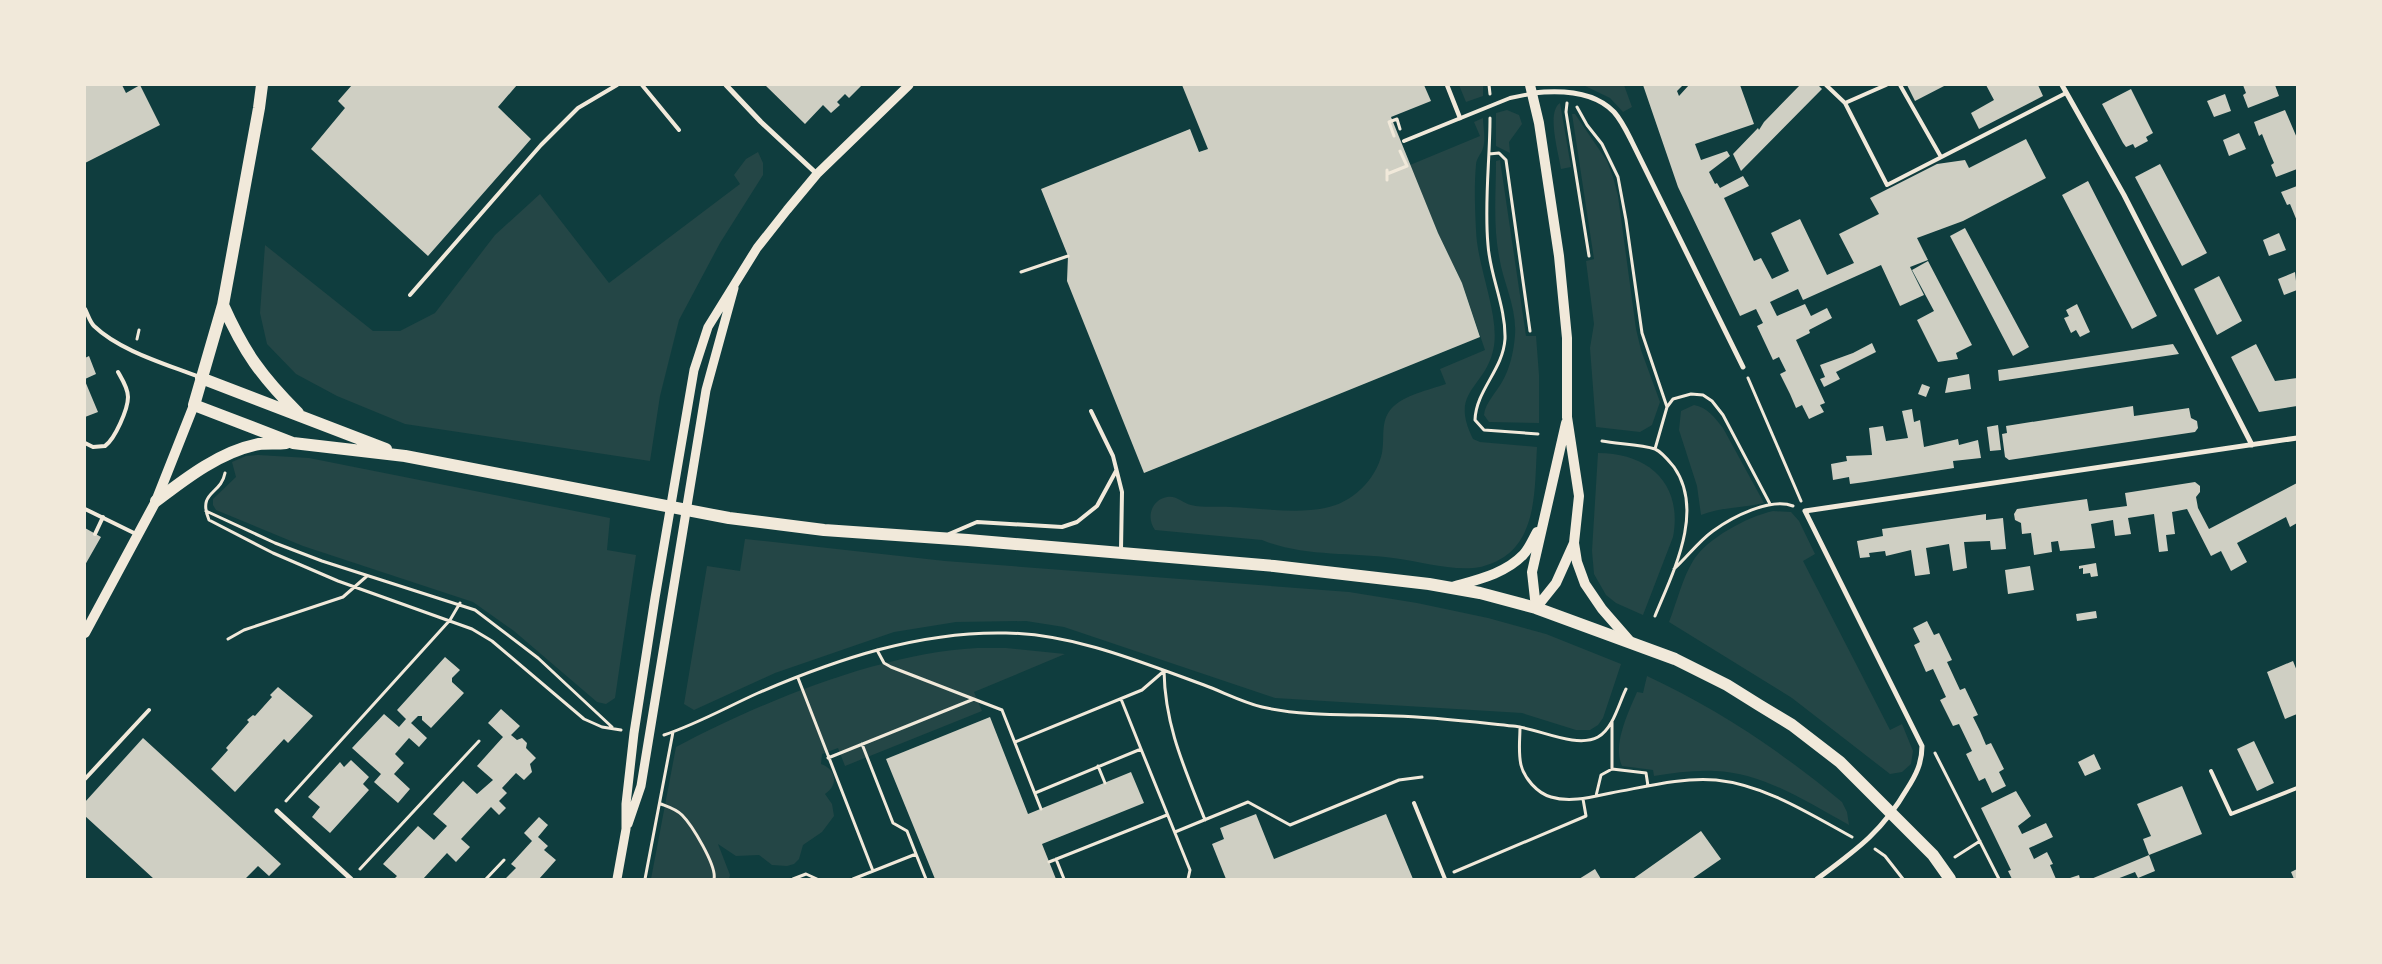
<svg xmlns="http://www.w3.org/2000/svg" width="2382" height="964" viewBox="0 0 2382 964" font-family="Cabin,sans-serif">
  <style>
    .green { fill: #244646 }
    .building { fill: #cfcfc3 }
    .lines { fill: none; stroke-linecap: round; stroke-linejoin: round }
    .path { stroke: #f1e9da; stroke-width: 3 }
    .service { stroke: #f1e9da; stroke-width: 4 }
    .pedestrian { stroke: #f1e9da; stroke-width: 4.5 }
    .minor { stroke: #f1e9da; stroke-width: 5 }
    .tertiary { stroke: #f1e9da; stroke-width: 9 }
    .secondary { stroke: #f1e9da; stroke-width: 10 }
    .primary { stroke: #f1e9da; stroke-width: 12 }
  </style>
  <rect width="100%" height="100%" fill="#0f3d3e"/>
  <path class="green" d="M1459,85H1483V96L1466,102Z
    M1583,85H1624L1632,107L1623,112L1610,98Z
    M1560,103L1571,167L1561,169C1559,154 1546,112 1560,103Z
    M1507,110L1519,115L1522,124L1509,142L1510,153L1496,146V113Z
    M1572,114H1575L1607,161L1613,177L1618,196L1636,329L1641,350L1660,402L1652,425L1640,432L1596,427L1590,348L1594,324L1586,261L1594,259Z
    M1483,118C1483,127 1486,139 1483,148C1481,155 1476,158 1476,165C1474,186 1475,209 1476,230C1477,266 1499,313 1494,346C1487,389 1448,389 1473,439L1480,442L1537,447C1535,478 1537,521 1516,546C1507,558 1488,567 1473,568C1447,570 1419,561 1393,558C1350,552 1303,557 1262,540L1155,530C1146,518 1151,500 1167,497C1176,495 1183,503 1191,505C1203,508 1218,506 1230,507C1259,508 1297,514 1325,508C1352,503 1376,480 1382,453C1385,438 1380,422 1391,409C1403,395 1429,390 1446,384L1440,369L1485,350L1462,283L1438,233L1410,165L1480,136L1474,122Z
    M758,152L763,163V175L720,243L679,320L660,396L650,461L405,424L337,396L296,374L267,344L260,313L265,245L373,331H400L435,313L495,235L540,194L609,283L740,184L734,175L746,159Z
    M1500,160L1526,336H1536L1539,375V423L1489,422L1484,415C1485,403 1496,393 1502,382C1510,369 1514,350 1515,335C1517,307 1503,283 1499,256C1493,225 1496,192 1496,161Z
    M1694,405C1707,407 1715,418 1723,428L1764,503C1743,508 1721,507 1701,515L1697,486L1679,430L1681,411Z
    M1598,453C1649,453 1683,484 1673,537L1643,615L1616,603L1606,595L1594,574L1592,551Z
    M258,455L309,458L610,518L607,550L636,555L615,698L606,704L597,702L514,631L473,602L303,546L216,510L213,505V499L236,477L232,462L246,456Z
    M1773,511L1791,512L1799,521L1815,554L1803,561L1890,730L1902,724L1913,751L1911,764L1902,772L1890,774L1792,698L1669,622C1677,602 1682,579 1693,561C1707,538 1747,517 1773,511Z
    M745,539L945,561L1349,592L1417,603L1488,618L1546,634L1621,664L1603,718L1598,725L1590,730H1576L1522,713L1275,698L1064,627L1026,621L956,622L894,632L775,673L694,710L684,704L707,566L740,571Z
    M977,648H1006L1065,654L974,692L982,711L845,766L838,748L822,754L821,764C836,769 839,785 825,794L832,804L834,816L822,832L803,845L799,859L794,864L787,866L772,865L759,855L736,856L718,844L730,875L729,879H651L676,747C761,702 880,653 977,648Z
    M1647,676C1718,709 1782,752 1842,802L1847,812L1849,825C1807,802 1764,773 1715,771C1694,770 1674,773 1654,776L1653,770L1622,766C1612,745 1629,711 1637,692L1643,693Z"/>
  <path class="building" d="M85,85H122L126,93L140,85L160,125L85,163Z
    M352,85H517L498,107L531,139L428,256L311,149L345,108L338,101Z
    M765,85H862L849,98L845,94L837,102L840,105L831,113L823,105L805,124Z
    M1182,85H1424L1431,101L1391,117L1438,233L1462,283L1480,337L1144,473L1067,281L1068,256L1041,189L1190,129L1199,152L1208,149Z
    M1643,85H1683L1677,91L1679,96L1689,85H1740L1754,124L1695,144L1701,160L1727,151L1730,156L1709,172L1715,184L1717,183L1720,188L1743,176L1749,186L1724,198L1754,261L1761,258L1772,279L1789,271L1771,233L1800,219L1827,275L1854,263L1839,234L1879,214L1870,198L1937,164L1965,160L1969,168L2026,139L2046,178L1963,221L1917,238L1928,260L1910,267L1924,295L1900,306L1881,265L1803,300L1798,289L1770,302L1777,316L1805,304L1811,316L1827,308L1832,318L1809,330L1810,333L1796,340L1825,403L1820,405L1824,412L1809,419L1802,405L1796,408L1790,394L1780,374L1786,371L1779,357L1773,360L1757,326L1763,323L1756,309L1740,316L1678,187Z
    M1800,85H1818L1822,89L1741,171L1733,154L1758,128L1759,130L1764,122Z
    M1907,85H1946L1915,101Z
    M1986,85H2038L2043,96L1979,129L1971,113L1994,100Z
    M2243,85H2275L2279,96L2248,108L2243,95L2246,93Z
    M2131,89L2153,133L2146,137L2148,141L2135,148L2133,144L2126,147L2123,143L2102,104Z
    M2225,94L2231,111L2214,117L2207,101Z
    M2285,110L2297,138V169L2276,177L2271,165L2274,163L2268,149L2262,134L2259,136L2254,122Z
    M2239,133L2246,149L2229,156L2223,140Z
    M2160,164L2207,253L2182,266L2135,177Z
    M2088,181L2157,316L2132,329L2062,195Z
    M2297,186V221L2290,204L2287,205L2281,192Z
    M1965,228L2029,347L2013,356L1950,236Z
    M2279,233L2286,250L2269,256L2263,240Z
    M1928,261L1972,345L1956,353L1958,359L1938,362L1917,320L1934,311L1912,270Z
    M2295,272L2297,290L2284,295L2278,279Z
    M2219,276L2242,321L2217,335L2194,289Z
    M2077,304L2090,332L2080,337L2076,330L2071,333L2064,318L2069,316L2066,310Z
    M1872,343L1876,352L1836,372L1840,379L1824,387L1820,379L1825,377L1820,365L1853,353Z
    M2173,344L2179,354L1999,381L1998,370Z
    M2256,344L2275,381L2297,378V406L2259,412L2231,357Z
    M89,356L96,374L85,379V358Z
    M1969,374L1971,389L1945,393L1948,378Z
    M85,381L98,412L85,417Z
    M1922,384L1930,387L1926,397L1918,394Z
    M2133,406L2134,416L2189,408L2191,418L2197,421L2198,428L2195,432L2009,460L2005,457L2002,434L2007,433L2006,426Z
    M1912,409L1914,422L1920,420L1924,447L1958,439L1959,445L1978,440L1981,458L1953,461L1954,468L1865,482L1850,484L1849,477L1833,480L1831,464L1847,461L1846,456L1872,455L1869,428L1883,426L1886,441L1908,438L1902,411Z
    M1998,425L2001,450L1990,451L1987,427Z
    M2195,482L2200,486V492L2196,497L2198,508L2209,529L2297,483V523L2290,527L2286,517L2237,543L2247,562L2231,571L2221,551L2211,556L2187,509L2172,512L2175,534L2166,535L2168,551L2159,552L2154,514L2128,518L2131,534L2115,536L2113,520L2091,524L2095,548L2060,551L2058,541L2051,542L2052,552L2034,555L2031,533L2022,534L2021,523L2015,520L2014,514L2017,509L2087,499L2089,511L2127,506L2125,493Z
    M1986,514V520L2003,518L2006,549L1991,550L1990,541L1964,542L1967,568L1953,571L1949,544L1926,548L1930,574L1915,576L1911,550L1886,556L1885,551L1869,553L1870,557L1860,558L1857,541L1883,536L1882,529Z
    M85,528L101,537L85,565Z
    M2096,563L2098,576L2091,577L2090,573L2083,574V568L2079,569V566Z
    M2030,566L2034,590L2008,594L2005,570Z
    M2096,611L2097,618L2077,621L2076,614Z
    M1927,621L1934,635L1939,633L1952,660L1947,662L1960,690L1965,688L1978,715L1973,717L1980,731L1986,745L1991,743L2004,769L1999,772L2006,786L1992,793L1985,778L1979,781L1966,754L1972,751L1959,724L1953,726L1940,700L1946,697L1933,669L1926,672L1914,645L1920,642L1913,628Z
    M445,657L460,670L452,678V682L464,693L431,728L422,720V716H418L411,723L427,738L419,747L409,738L395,754L404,763L394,774L410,789L398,803L374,782L381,774L352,748L384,714L399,727L406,719L397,710Z
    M2293,661L2297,671V714L2285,719L2267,672Z
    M278,687L313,716L288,743L284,739L235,792L211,769L228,750L226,748L249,722L247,720L253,715L255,716L272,697L270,695Z
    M501,709L520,726L511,735L517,740L522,738L527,743L526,748L536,758L530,764L532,772L524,780L516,773L502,788L507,793L499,801L506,808L499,815L491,807L461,839L470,847L456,862L447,853L423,879H394L397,876L383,864L418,826L434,840L447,826L433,814L463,781L477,794L493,780L477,766L503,737L488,723Z
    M990,717L1028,814L1131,772L1144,803L1042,844L1056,879H935L886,759Z
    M143,738L281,864L269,876L258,866L245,879H154L85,816V802Z
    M2254,741L2274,783L2257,791L2237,749Z
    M2094,754L2101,769L2085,776L2078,762Z
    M351,760L369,777L363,784L369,790L330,833L312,817L320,807L308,797L340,762L344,767Z
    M2182,786L2202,834L2149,855L2143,839L2151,836L2137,804Z
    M2016,791L2031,816L2018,826L2022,834L2046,823L2053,837L2029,848L2034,859L2047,852L2053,864L2050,865L2056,879H2012L2008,871L2011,870L1981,808Z
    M1256,814L1274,859L1386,814L1413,879H1226L1212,844L1224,839L1220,828Z
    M539,817L548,825L538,837L548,846L544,850L556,860L539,879H505L516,868L511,864L532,841L524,833Z
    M1701,831L1721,859L1692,879H1633Z
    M2149,855L2155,871L2138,878L2135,872L2117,879H2091Z
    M1595,869L1601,879H1579Z
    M2297,869V879H2294L2291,872Z
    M2079,875L2080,879H2067Z"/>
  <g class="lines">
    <path class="path" d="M1489,85L1490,94
      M1567,103L1566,112L1589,256
      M1577,107L1587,125L1602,144L1618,177L1626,220L1642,333L1667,407
      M1490,118C1490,160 1484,202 1488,245C1490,276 1506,307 1505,339C1503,370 1476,390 1475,420L1484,430L1538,434
      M1394,136L1389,122L1397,119L1400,129
      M1489,154L1499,153L1506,160L1530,331
      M1387,174L1407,166L1400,151
      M1387,180V170
      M1021,272L1068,256
      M137,339L139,330
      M1748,378L1801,501
      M1602,441C1617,444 1641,444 1655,449C1662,452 1669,461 1674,467C1705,511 1673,572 1655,616
      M1655,449L1667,407L1673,399L1691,394L1703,395L1712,401L1723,415L1770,504
      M225,473C221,495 197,491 209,520L273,553L338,581L472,629L492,641L584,719L602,727L621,730
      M206,511L275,543L322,561L475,610L538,658L612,727
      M1674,569C1687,557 1699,541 1713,531C1732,517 1771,497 1793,506
      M228,639L244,630L343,597L367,576
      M877,650L884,663L891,667L1002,710L1041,809
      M1164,671C1165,727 1185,769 1205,820
      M798,678L873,871
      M1121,699L1141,749
      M1612,721V769
      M1520,727C1520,739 1518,752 1521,765C1524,778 1537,793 1551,797C1570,803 1592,797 1611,793C1645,787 1681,777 1716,780C1765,785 1810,814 1852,837
      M664,735C697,724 727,707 758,693C837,659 920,631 1006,633C1074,634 1141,662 1204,685C1223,692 1242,702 1262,707C1306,717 1350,714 1395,716C1434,717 1474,722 1513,726C1537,728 1576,749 1598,737C1613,729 1619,703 1626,689
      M1015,742L1142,690L1164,671
      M862,744L893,823L907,831L916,854
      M1935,753L1999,879
      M828,758L974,699
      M1098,766L1105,783
      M1035,793L1141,749L1190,870L1188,879
      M1596,796L1601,775L1612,769L1646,773L1648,786
      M286,801L450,620L460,603
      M661,804C669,807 676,809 682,815C692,825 717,866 714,879
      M1175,832L1248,802L1290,825L1399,780L1422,777
      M1875,849L1885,856L1903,879
      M1955,857L1980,841
      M1056,859L1064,879
      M1049,862L1167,815
      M360,869L479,741
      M1454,872L1586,816L1583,799
      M486,879L504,860
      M645,879L673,732
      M793,879L806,874L817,879
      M853,879L916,854L926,879"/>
    <path class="service" d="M642,85L679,130
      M1826,85L1845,103
      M1886,85L1845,103L1887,185L2066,93
      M1900,85L1941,157
      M1404,141L1510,98L1530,94
      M410,295L541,145L578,108L617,85
      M85,309C88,315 90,322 94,326C120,351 166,364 199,377
      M1091,411L1113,456L1122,492L1121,550
      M85,443L93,447L105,446C115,439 128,409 128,397C128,388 122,379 118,372
      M85,509L136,534
      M95,534L103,517
      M949,534L977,522L1062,527L1077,522L1097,506L1116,471
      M2211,771L2231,814L2297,788
      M85,779L149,710
      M1414,803L1445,879"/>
    <path class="pedestrian" d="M1447,85L1460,118"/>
    <path class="minor" d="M726,85L761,122L817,174
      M2062,85L2124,195L2252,445
      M1533,93C1560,90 1594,91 1614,112C1622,121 1627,132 1632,142L1743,367
      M277,811L351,879
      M1817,879C1856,850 1882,832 1907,789C1916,775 1922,763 1922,746L1805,511L2297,438"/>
    <path class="tertiary" d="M628,824L641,786L706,390L734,288
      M617,879L626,829V804L634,733L655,598L694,370L708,327L757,248L787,210L817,174L909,85"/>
    <path class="secondary" d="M1530,85L1539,123L1559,256L1567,338V417L1579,496L1574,543L1577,562L1585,584L1602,609L1629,640
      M1452,587C1476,580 1505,574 1523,555C1529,549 1533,539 1537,532
      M1536,608L1532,572L1566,423
      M1536,608L1556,583L1574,543
      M85,633L156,501L194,405"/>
    <path class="primary" d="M262,85L259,108L223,305L194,405L293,443L405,456L729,518L824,530L968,540L1274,566L1429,584L1480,593L1536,608L1675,659L1727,685L1759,705L1792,725L1840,762L1933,855L1950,879
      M223,305C244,352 261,376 298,413
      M201,378L386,449
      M156,501C186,478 221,451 259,444C267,443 277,444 286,443"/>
  </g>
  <rect width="2382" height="964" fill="none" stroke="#f1e9da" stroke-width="172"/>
</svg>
